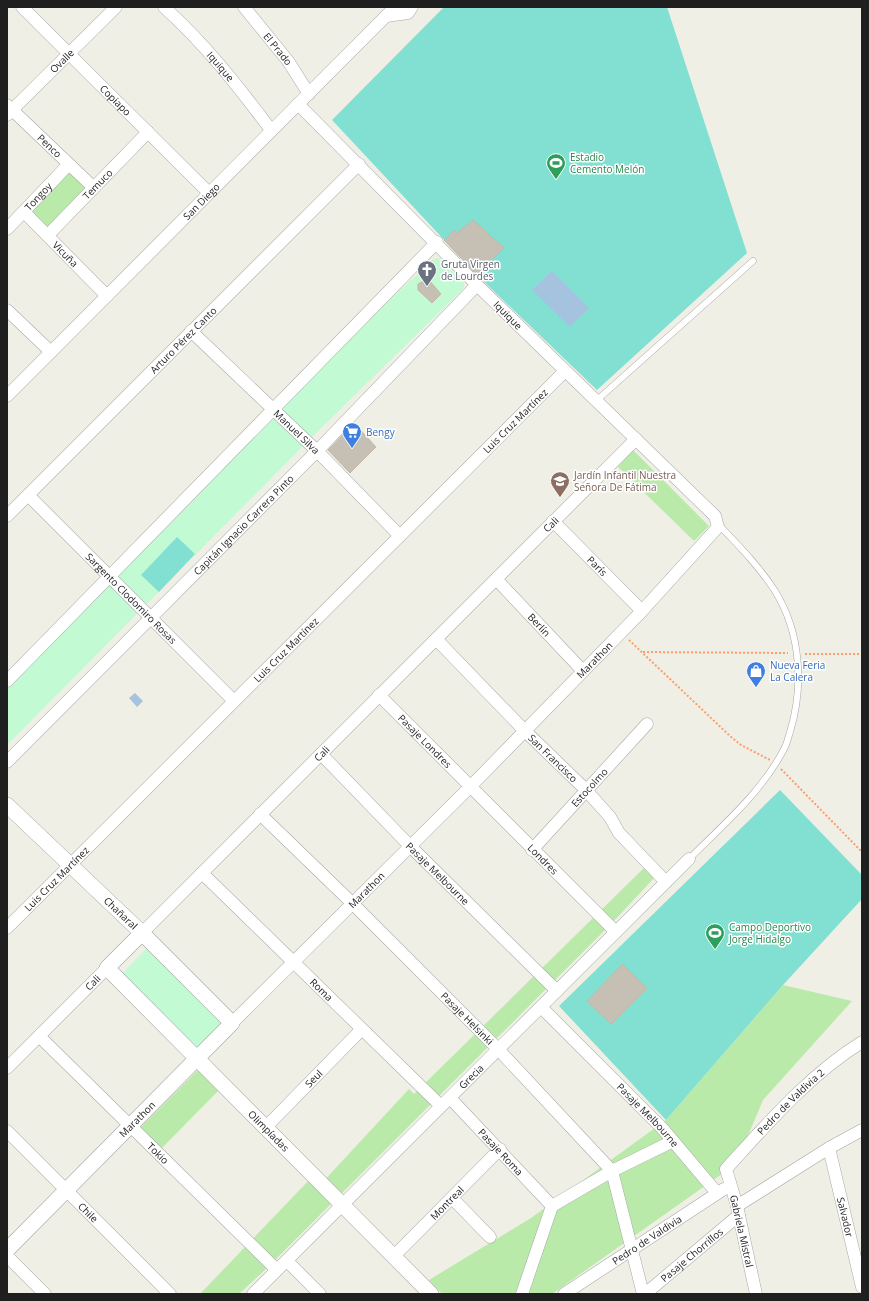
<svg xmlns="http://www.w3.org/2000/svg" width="869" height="1301" viewBox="0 0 869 1301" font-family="'Open Sans',sans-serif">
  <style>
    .grass { fill: #baeaaa }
    .park { fill: #c2fad4 }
    .pitch { fill: #82e0d3 }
    .water { fill: #a5c3de }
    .building { fill: #c5bfb4; stroke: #c2b9a7 }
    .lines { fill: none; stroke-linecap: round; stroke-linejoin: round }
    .service-casing { stroke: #a6a6a6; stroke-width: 7 }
    .minor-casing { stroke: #a6a6a6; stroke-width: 13 }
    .tertiary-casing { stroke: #a6a6a6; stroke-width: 16 }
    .path { stroke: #fb9e6b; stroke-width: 2; stroke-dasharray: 2 2; stroke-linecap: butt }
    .service { stroke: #fff; stroke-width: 6 }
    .minor { stroke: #fff; stroke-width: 12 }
    .tertiary { stroke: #fff; stroke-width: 15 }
    .labels { text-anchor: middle; stroke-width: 3; stroke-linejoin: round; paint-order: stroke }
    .street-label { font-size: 10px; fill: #1f1f1f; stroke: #fff }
    .leisure-label { font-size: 10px; fill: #27864d; stroke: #fff; text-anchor: start }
    .worship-label { font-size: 10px; fill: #5b616d; stroke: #fff; text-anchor: start }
    .shop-label { font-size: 10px; fill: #366cbe; stroke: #fff; text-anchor: start }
    .education-label { font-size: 10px; fill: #785e54; stroke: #fff; text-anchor: start }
  </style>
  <rect width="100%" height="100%" fill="#f0efe5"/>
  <path class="grass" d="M68,171L85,188L47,229L29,212Z
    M633,450L709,526L694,541L618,467Z
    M646,866L655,877L612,923L266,1269L239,1294H200L312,1177L319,1186L409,1089L414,1094Z
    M783,985L852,1001L763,1100L736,1164L552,1294H442L429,1280L531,1218L666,1120Z
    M198,1070L218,1091L161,1149L139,1129Z"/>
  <path class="park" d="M438,258L464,282V288L310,439L7,745V686L381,308L434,259Z
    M148,947L223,1024L196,1051L119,977Z"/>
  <path class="pitch" d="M444,7H667L747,253L597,390L477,275L332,120Z
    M177,537L195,554L159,592L141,575Z
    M780,790L862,875V899L783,985L666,1120L559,1006Z"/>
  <path class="water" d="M552,271L589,308L570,327L532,290Z
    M135,693L143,701L137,707L129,698Z"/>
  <path class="building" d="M473,220L504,248L477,275L444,240L454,230L457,233Z
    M428,279L441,294L432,303L418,290V284Z
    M354,423L376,447L350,473L328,450Z
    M623,964L647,988L611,1024L587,1001Z"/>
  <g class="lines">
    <g class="service-casing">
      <path id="service" d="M596,401L753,261
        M689,859C722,826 762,792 784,749C787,744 788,738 790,732C804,686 801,633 775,591C759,566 738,545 718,524"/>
    </g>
    <g class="minor-casing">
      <g id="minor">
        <path id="s1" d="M22,7L209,193"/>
        <path id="s2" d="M164,7C205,44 238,86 271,130"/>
        <path id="s3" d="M244,7L288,61L309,94"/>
        <path d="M386,16L408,13L412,7"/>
        <path id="s4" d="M7,105L93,187"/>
        <path id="s5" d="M7,115L116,7"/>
        <path id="s6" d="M24,212L107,296"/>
        <path id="s7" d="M7,229L69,164"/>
        <path id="s8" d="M48,235L148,132"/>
        <path d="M7,310L51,352"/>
        <path id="s9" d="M191,331L317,451L400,536"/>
        <path id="s10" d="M7,396L395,7"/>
        <path id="s11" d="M28,495L234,701"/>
        <path id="s12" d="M7,516L359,164"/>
        <path id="s13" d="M553,521L642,611"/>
        <path id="s14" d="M496,579L583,671"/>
        <path id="s15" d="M436,639L524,730L586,790L610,817L619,833L666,882"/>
        <path d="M7,681L437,242"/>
        <path id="s16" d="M379,695L616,932"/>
        <path id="s17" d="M321,754L410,846L557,991"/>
        <path id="s18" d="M7,762L317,451L477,285"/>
        <path id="s19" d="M260,814L352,903L498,1049L612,1171L643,1294"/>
        <path id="s20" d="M532,850L647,724"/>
        <path id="s21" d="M202,873L441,1106"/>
        <path id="s22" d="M7,928L565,371"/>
        <path id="s23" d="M142,933L636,439"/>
        <path id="s24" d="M541,1007L662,1128L717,1193"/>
        <path id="s25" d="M232,1023L470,787L642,611L718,527L715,516L477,285L298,104"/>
        <path id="s26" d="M39,1036L277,1270"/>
        <path id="s27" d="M7,1068L107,968"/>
        <path id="s28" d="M450,1098L552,1206"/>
        <path id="s29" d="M266,1127L361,1030"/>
        <path id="s30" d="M7,1131L170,1294"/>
        <path id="s31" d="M829,1148L862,1287"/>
        <path d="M452,1198L490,1237"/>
        <path d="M737,1206L829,1148L862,1130"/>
        <path d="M7,1256L45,1294"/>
        <path id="s32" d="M394,1256L500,1149"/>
        <path d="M287,1261L320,1294"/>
        <path id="s33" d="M253,1294L689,859"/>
        <path d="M522,1294L552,1206L612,1171L673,1141"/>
        <path id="s34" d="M564,1294L724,1189"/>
        <path id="s35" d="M645,1294L739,1215"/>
        <path id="s36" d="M756,1294L737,1206L726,1169C767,1124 810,1074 862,1042"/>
      </g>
    </g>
    <g class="tertiary-casing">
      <g id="tertiary">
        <path id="s37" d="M7,805L142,933L232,1023L7,1250"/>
        <path id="s38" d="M142,933L107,968L431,1294"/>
      </g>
    </g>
    <path class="path" d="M629,640L730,736L741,745L770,760
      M643,652L788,653
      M805,654H862
      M781,769L862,852"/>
    <use href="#service" class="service"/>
    <use href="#minor" class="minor"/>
    <use href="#tertiary" class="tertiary"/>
  </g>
  <defs>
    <g id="stadium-pin" transform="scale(1)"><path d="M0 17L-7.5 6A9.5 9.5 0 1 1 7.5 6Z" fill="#2e9e5b" stroke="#fff"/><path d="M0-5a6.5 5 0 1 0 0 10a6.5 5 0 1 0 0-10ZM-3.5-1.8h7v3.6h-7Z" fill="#fff"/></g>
    <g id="church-pin" transform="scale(1)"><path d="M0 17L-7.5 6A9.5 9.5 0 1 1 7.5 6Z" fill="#6b7280" stroke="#fff"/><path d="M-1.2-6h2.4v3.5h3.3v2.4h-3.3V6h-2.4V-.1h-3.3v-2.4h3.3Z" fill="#fff"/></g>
    <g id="supermarket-pin" transform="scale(1)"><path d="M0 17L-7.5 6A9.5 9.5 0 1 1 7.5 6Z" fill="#3f7fe0" stroke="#fff"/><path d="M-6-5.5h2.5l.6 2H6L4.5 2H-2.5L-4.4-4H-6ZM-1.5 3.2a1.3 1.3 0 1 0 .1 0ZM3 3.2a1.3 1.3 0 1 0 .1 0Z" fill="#fff"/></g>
    <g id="school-pin" transform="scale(1)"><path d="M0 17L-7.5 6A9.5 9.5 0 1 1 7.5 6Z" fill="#8d6e63" stroke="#fff"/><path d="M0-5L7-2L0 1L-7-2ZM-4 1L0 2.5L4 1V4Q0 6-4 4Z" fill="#fff"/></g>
    <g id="shop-pin" transform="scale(1)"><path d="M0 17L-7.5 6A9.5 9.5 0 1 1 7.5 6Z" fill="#3f7fe0" stroke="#fff"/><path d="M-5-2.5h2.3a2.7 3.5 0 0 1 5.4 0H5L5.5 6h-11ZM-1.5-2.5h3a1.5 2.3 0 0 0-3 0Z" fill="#fff"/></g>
  </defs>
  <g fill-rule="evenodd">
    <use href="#stadium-pin" x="556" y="163"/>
    <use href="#church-pin" x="427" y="270"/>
    <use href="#supermarket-pin" x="352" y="432"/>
    <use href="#school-pin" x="560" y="481"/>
    <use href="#shop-pin" x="756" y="671"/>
    <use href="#stadium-pin" x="715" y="933"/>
  </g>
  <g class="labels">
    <g class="street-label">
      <text dy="4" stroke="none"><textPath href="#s3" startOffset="54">El Prado</textPath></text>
      <text dy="4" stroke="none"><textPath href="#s5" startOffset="77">Ovalle</textPath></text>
      <text dy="4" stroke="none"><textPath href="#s2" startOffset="82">Iquique</textPath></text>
      <text dy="4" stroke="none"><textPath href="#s1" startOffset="132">Copiapo</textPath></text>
      <text dy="4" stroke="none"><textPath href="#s4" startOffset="59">Penco</textPath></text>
      <text dy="4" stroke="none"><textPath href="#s8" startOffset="71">Temuco</textPath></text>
      <text dy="4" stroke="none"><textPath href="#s7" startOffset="45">Tongoy</textPath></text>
      <text dy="4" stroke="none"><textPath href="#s10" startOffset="275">San Diego</textPath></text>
      <text dy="4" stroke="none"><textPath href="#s6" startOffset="59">Vicuña</textPath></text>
      <text transform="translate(508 315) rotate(45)" y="4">Iquique</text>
      <text dy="4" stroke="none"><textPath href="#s12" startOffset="249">Arturo Pérez Canto</textPath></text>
      <text dy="4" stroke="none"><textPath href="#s22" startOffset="718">Luis Cruz Martínez</textPath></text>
      <text dy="4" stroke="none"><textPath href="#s9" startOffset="146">Manuel Silva</textPath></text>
      <text dy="4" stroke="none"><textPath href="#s23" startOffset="578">Cali</textPath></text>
      <text dy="4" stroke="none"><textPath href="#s18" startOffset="335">Capitán Ignacio Carrera Pinto</textPath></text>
      <text dy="4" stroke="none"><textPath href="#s13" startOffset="63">París</textPath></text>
      <text dy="4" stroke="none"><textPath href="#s11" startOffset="146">Sargento Clodomiro Rosas</textPath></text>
      <text dy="4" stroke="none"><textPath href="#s14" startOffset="63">Berlín</textPath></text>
      <text dy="4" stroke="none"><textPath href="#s22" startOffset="394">Luis Cruz Martínez</textPath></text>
      <text dy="4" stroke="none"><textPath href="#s25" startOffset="513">Marathon</textPath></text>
      <text dy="4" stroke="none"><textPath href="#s16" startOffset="65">Pasaje Londres</textPath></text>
      <text dy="4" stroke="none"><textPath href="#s23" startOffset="254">Cali</textPath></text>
      <text dy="4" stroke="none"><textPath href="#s15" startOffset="167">San Francisco</textPath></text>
      <text dy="4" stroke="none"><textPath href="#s20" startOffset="85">Estocolmo</textPath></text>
      <text dy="4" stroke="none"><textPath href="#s16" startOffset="232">Londres</textPath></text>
      <text dy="4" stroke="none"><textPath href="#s17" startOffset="167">Pasaje Melbourne</textPath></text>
      <text dy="4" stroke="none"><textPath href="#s22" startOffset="70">Luis Cruz Martínez</textPath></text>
      <text dy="4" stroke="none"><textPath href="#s25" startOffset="189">Marathon</textPath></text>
      <text dy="4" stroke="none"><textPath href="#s37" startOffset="157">Chañaral</textPath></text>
      <text dy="4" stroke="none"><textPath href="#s27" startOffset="121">Cali</textPath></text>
      <text dy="4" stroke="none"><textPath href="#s21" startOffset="167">Roma</textPath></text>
      <text dy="4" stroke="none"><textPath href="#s19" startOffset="291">Pasaje Helsinki</textPath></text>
      <text dy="4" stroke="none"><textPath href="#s33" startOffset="308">Grecia</textPath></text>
      <text dy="4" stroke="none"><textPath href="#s29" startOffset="68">Seul</textPath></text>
      <text dy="4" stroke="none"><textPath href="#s36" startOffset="222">Pedro de Valdivia 2</textPath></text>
      <text dy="4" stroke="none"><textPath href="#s24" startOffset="152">Pasaje Melbourne</textPath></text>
      <text transform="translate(137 1119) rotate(-45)" y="4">Marathon</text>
      <text dy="4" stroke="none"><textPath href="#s38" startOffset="279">Olimpíadas</textPath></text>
      <text dy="4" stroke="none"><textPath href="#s28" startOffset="74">Pasaje Roma</textPath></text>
      <text dy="4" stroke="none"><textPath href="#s26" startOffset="167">Tokio</textPath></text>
      <text dy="4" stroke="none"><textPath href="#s32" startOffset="75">Montreal</textPath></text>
      <text dy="4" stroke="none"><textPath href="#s30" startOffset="115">Chile</textPath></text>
      <text dy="4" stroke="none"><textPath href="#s31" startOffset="71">Salvador</textPath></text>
      <text transform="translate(742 1231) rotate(77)" y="4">Gabriela Mistral</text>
      <text dy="4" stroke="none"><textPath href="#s34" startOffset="99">Pedro de Valdivia</textPath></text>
      <text dy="4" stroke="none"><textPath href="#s35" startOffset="61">Pasaje Chorrillos</textPath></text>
    </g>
    <g class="leisure-label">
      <text x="570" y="161">Estadio<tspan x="570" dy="12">Cemento Melón</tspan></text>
      <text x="729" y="931">Campo Deportivo<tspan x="729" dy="12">Jorge Hidalgo</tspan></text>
    </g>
    <g class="worship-label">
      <text x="441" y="268">Gruta Virgen<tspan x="441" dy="12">de Lourdes</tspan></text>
    </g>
    <g class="shop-label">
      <text x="366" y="436">Bengy</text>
      <text x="770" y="669">Nueva Feria<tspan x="770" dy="12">La Calera</tspan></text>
    </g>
    <g class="education-label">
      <text x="574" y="479">Jardín Infantil Nuestra<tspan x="574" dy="12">Señora De Fátima</tspan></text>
    </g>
  </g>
  <rect width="869" height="1301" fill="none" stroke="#1f1f1f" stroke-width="16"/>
</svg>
